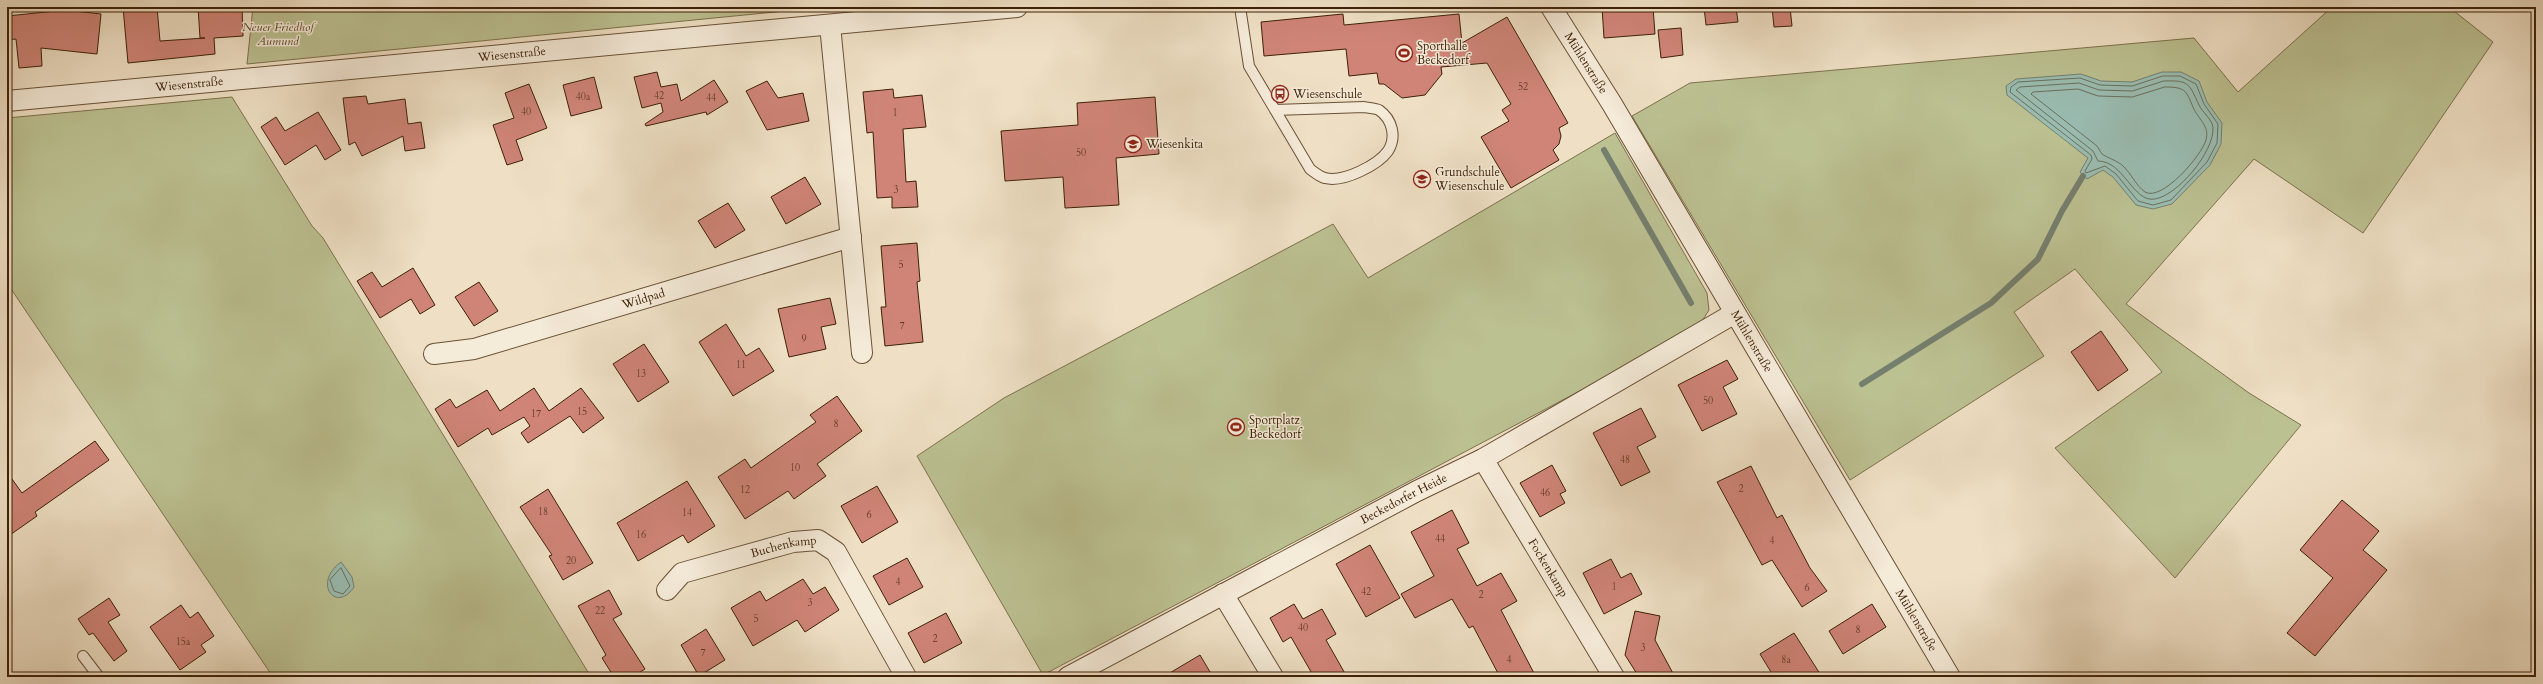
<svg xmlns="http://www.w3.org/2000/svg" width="2543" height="684" viewBox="0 0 2543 684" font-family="Cardo,serif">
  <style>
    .green { fill: #bcc192; stroke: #7d714c }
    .water { fill: #9abdb2; stroke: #757f6e }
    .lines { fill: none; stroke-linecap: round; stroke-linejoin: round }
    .shore { stroke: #6c6f5c; stroke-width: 1 }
    .stream { stroke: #757f6e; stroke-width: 6 }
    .building { fill: #cf8477; stroke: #3e2107 }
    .service-casing { stroke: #6a5136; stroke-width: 12 }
    .minor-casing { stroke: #6a5136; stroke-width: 22 }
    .service { stroke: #f5ebd9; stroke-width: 10 }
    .minor { stroke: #f5ebd9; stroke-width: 20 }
    .labels { text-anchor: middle; stroke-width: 3; stroke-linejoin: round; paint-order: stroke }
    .number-label { font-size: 10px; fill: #623a23 }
    .park-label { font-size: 12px; font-style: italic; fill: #5e492a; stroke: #f5ebd9 }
    .poi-label { font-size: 12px; fill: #3e2107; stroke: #f5ebd9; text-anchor: start }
    .street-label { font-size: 12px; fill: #3e2107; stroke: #f5ebd9 }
  </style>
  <rect width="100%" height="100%" fill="#efe0c5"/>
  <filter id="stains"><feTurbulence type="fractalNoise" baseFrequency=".005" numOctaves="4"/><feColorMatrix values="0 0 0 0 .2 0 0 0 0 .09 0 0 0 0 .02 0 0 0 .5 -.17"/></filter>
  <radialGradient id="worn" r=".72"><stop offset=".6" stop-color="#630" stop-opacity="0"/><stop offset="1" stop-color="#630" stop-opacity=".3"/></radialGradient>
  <path class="green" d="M253,7H826L247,64Z
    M2332,7H2449L2493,42L2363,233L2254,159L2126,304L2249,393L2301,425L2175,578L2055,448L2162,372L2075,269L2014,312L2044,356L1850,480L1632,116L1690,83L2194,38L2238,92Z
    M232,97L312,226L323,238L591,677H273L7,283V118Z
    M1615,133L1707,293L1709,310L1697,329L1043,675L917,456L1004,398L1333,224L1368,278Z"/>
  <path class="water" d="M2162,72H2181L2199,81L2207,102L2222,123L2221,144L2210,165L2172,204L2153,209L2136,205L2113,177L2103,170L2087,179L2080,172L2088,158L2007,95L2006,86L2016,79L2081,74L2101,81L2132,82Z
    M341,562L352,577L354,587C336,614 312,583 341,562Z"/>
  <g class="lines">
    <path class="shore" d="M2163,76H2180L2196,84L2204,104L2218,124L2217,143L2207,162L2171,200L2153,205L2138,201L2116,174L2105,166L2086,173L2085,171L2092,159L2091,155L2010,92L2011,87L2018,82L2080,78L2100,85L2132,86Z
      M2164,81C2190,80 2189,84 2199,105C2202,112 2213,120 2213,128C2214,152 2178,195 2155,199C2133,203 2124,161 2098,161L2093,151L2016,90L2020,87L2079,83L2099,90L2132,91Z
      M2165,87C2185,87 2186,90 2193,107C2198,119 2210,126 2206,140C2202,155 2162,202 2145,192C2136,186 2131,173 2123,166C2118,161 2106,157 2102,154C2100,152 2099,148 2097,146L2031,94L2033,92L2078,89L2098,96L2132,97Z
      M341,568L350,586L343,594L334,591L330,580Z"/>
    <path class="stream" d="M1604,150L1691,303
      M1862,384L1991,303L2038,259L2062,211L2083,176"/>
  </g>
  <path class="building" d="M123,7H157L160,41L205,38H200L198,7H242L243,36L214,38L215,54L128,63Z
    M1602,7H1653L1655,34L1604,38Z
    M1704,7H1736L1738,22L1706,25Z
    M1772,7H1790L1792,26L1774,27Z
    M66,10L101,14L97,54L41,48L42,66L19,68L16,39L7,40V16Z
    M1343,14L1344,25L1459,14L1462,43L1507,17L1568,123L1559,128L1561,136L1559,144L1553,150L1559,160L1511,188L1481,137L1509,121L1502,110L1511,104L1487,63L1441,67L1442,74L1425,95L1402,98L1384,84H1379L1377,73L1349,76L1346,49L1264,56L1261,22Z
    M1681,28L1683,55L1661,58L1658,30Z
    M657,72L661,87L677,84L681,101L714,80L728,102L707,115L706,112L646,126L645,124L663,112L661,103L642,108L634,77Z
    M594,77L602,108L571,116L563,85Z
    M767,81L778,98L803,93L809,121L767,130L746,91Z
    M529,84L547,128L516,140L523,160L507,165L493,125L514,118L505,93Z
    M893,89L894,98L922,95L926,127L903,129L906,182L916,181L918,207L892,208V197L877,198L873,132L867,133L863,92Z
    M366,96L368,104L405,99L408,124L421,122L425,148L405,151L403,136L362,156L355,142L349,145L343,98Z
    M1155,97L1159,154L1116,158L1119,205L1065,208L1063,177L1005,181L1001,131L1078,125L1077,103Z
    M318,112L341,150L325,160L316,145L285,165L261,127L276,117L285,131Z
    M805,177L821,204L786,224L771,197Z
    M728,203L745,230L715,248L698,221Z
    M917,243L920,281L917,282L923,342L885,346L881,307H886L881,246Z
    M413,268L435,305L420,314L411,299L380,318L357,281L372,272L382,287Z
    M479,282L498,311L474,326L455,297Z
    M830,298L836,324L821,327L826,349L789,357L778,309Z
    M726,324L746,356L759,348L774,371L733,396L699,342Z
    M2101,331L2128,370L2098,391L2071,352Z
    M644,344L669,382L638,402L613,364Z
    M1727,360L1738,379L1723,387L1737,414L1702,431L1678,385Z
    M534,388L549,411L581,388L604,418L583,433L570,416L528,443L521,433L530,426L524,417L492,435L488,428L458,447L435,409L450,399L456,408L487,390L500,411Z
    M837,396L862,431L817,464L826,476L794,499L788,491L745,519L718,477L745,459L751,468L816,422L810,415Z
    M1641,408L1656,437L1637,447L1650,472L1621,486L1593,433Z
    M95,441L109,460L35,512L37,516L7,537V472L22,493Z
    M1552,465L1566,491L1560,494L1565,503L1540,517L1520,483Z
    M1751,466L1777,518L1782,515L1810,568L1827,591L1802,607L1772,560L1762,565L1717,482Z
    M687,481L715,526L688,543L683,535L638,561L617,523Z
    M877,486L898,522L862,543L841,506Z
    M548,489L593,563L563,580L549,556L552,555L520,507Z
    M2342,500L2379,531L2363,550L2387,570L2315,656L2287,633L2333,578L2300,550Z
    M1452,510L1469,543L1457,549L1477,586L1501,573L1517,601L1501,610L1536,677H1500L1473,626L1469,628L1452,599L1415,618L1401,594L1434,576L1411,532Z
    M1370,545L1400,598L1366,617L1336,564Z
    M907,558L923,587L889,605L873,576Z
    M1611,559L1621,578L1631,573L1642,594L1604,614L1583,573Z
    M803,579L813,594L825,587L839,610L805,632L797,620L753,646L731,608L760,591L766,601Z
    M609,590L622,614L613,619L645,669L632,677H614L602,658L606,655L578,606Z
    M109,598L120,615L108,622L127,651L114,661L93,633L89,635L78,619Z
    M1294,604L1303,619L1322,609L1336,634L1326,640L1347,677H1314L1291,637L1283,642L1270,618Z
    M1872,604L1886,627L1843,654L1829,631Z
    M181,605L190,618L198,612L214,636L201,645L206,652L180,670L150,627Z
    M1635,611L1660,616L1655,640L1675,677H1639L1625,655Z
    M946,613L962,643L924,663L908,633Z
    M706,629L725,660L699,676L681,645Z
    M1794,633L1822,677H1774L1760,654Z
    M1200,655L1213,677H1163Z"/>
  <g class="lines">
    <g class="service-casing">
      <path id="service" d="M1240,7L1249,66L1310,169C1314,172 1320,177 1325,178C1343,183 1378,165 1388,151C1397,137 1392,119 1379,110C1375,108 1368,108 1364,107L1275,110
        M83,656L99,677"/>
    </g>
    <g class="minor-casing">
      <g id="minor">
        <path id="s1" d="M1551,7L1612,104L1950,677"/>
        <path d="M830,25L862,353"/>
        <path id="s2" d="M7,101L1017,7"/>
        <path id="s3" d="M434,354L474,349L851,237"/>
        <path id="s4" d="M1483,459L1614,677"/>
        <path id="s5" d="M667,590L682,573L793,542L818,540L836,552L906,677"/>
        <path d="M1223,594L1273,677"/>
        <path id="s6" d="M1068,677L1417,491L1483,459L1735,313"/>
      </g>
    </g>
    <use href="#service" class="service"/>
    <use href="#minor" class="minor"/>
  </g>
  <defs>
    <g id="stadium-ring" transform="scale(0.9)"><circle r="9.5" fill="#f5ebd9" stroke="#8f2418" stroke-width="1.5"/><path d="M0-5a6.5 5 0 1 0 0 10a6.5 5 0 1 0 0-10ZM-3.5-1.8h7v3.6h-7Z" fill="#8f2418"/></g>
    <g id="bus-ring" transform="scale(0.9)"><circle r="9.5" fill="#f5ebd9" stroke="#8f2418" stroke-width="1.5"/><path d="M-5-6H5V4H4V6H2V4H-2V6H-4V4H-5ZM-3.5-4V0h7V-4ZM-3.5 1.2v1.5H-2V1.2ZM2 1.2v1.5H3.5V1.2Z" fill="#8f2418"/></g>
    <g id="school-ring" transform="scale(0.9)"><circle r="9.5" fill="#f5ebd9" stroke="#8f2418" stroke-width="1.5"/><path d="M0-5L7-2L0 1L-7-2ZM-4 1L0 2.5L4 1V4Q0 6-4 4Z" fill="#8f2418"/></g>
  </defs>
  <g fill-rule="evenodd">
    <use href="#stadium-ring" x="1404" y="53"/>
    <use href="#bus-ring" x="1280" y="94"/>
    <use href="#school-ring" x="1133" y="144"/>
    <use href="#school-ring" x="1422" y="179"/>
    <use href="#stadium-ring" x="1236" y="427"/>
  </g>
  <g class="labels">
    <g class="number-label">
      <text x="1523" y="90">52</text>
      <text x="659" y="99">42</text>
      <text x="583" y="100">40a</text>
      <text x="711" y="101">44</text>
      <text x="526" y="115">40</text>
      <text x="895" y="116">1</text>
      <text x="1081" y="156">50</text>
      <text x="896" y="193">3</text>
      <text x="901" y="268">5</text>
      <text x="902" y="329">7</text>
      <text x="804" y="342">9</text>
      <text x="741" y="368">11</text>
      <text x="641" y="377">13</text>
      <text x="1708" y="404">50</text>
      <text x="582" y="415">15</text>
      <text x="536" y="417">17</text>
      <text x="836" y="427">8</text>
      <text x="1625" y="463">48</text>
      <text x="795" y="471">10</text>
      <text x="1741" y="492">2</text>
      <text x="745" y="493">12</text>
      <text x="1545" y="496">46</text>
      <text x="543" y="515">18</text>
      <text x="687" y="516">14</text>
      <text x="869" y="518">6</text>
      <text x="641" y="538">16</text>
      <text x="1440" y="542">44</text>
      <text x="1772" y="544">4</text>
      <text x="571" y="564">20</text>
      <text x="898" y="585">4</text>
      <text x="1614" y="590">1</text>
      <text x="1807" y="591">6</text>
      <text x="1366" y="595">42</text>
      <text x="1481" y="598">2</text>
      <text x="810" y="606">3</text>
      <text x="600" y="614">22</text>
      <text x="756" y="622">5</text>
      <text x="1303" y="631">40</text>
      <text x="1858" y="633">8</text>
      <text x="935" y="642">2</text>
      <text x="183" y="645">15a</text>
      <text x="1643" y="651">3</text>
      <text x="703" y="656">7</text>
      <text x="1509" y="663">4</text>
      <text x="1786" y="663">8a</text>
    </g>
    <g class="park-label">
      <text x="278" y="31">Neuer Friedhof<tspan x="278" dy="14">Aumund</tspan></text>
    </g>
    <g class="poi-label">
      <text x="1417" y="50">Sporthalle<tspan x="1417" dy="14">Beckedorf</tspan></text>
      <text x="1293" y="98">Wiesenschule</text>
      <text x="1146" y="148">Wiesenkita</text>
      <text x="1435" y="176">Grundschule<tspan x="1435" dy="14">Wiesenschule</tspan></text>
      <text x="1249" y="424">Sportplatz<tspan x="1249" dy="14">Beckedorf</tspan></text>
    </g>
    <g class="street-label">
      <text dy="4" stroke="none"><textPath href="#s2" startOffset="507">Wiesenstraße</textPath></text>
      <text dy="4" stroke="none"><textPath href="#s1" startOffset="66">Mühlenstraße</textPath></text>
      <text dy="4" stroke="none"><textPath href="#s2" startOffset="183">Wiesenstraße</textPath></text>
      <text dy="4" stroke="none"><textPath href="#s3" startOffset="217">Wildpad</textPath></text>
      <text dy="4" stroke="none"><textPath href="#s1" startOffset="390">Mühlenstraße</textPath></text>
      <text dy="4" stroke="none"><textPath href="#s6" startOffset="380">Beckedorfer Heide</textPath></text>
      <text dy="4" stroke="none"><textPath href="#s5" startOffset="128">Buchenkamp</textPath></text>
      <text dy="4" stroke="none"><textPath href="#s4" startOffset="127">Fockenkamp</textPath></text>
      <text dy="4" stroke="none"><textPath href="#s1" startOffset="714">Mühlenstraße</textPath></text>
    </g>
  </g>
  <rect width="2543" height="684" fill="none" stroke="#efe0c5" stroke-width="24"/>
  <rect x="8" y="8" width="2527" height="668" fill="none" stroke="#3e2107" stroke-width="2"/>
  <rect x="12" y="12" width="2519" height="660" fill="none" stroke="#3e2107"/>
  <rect width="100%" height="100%" filter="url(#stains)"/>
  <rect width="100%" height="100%" fill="url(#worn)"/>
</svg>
